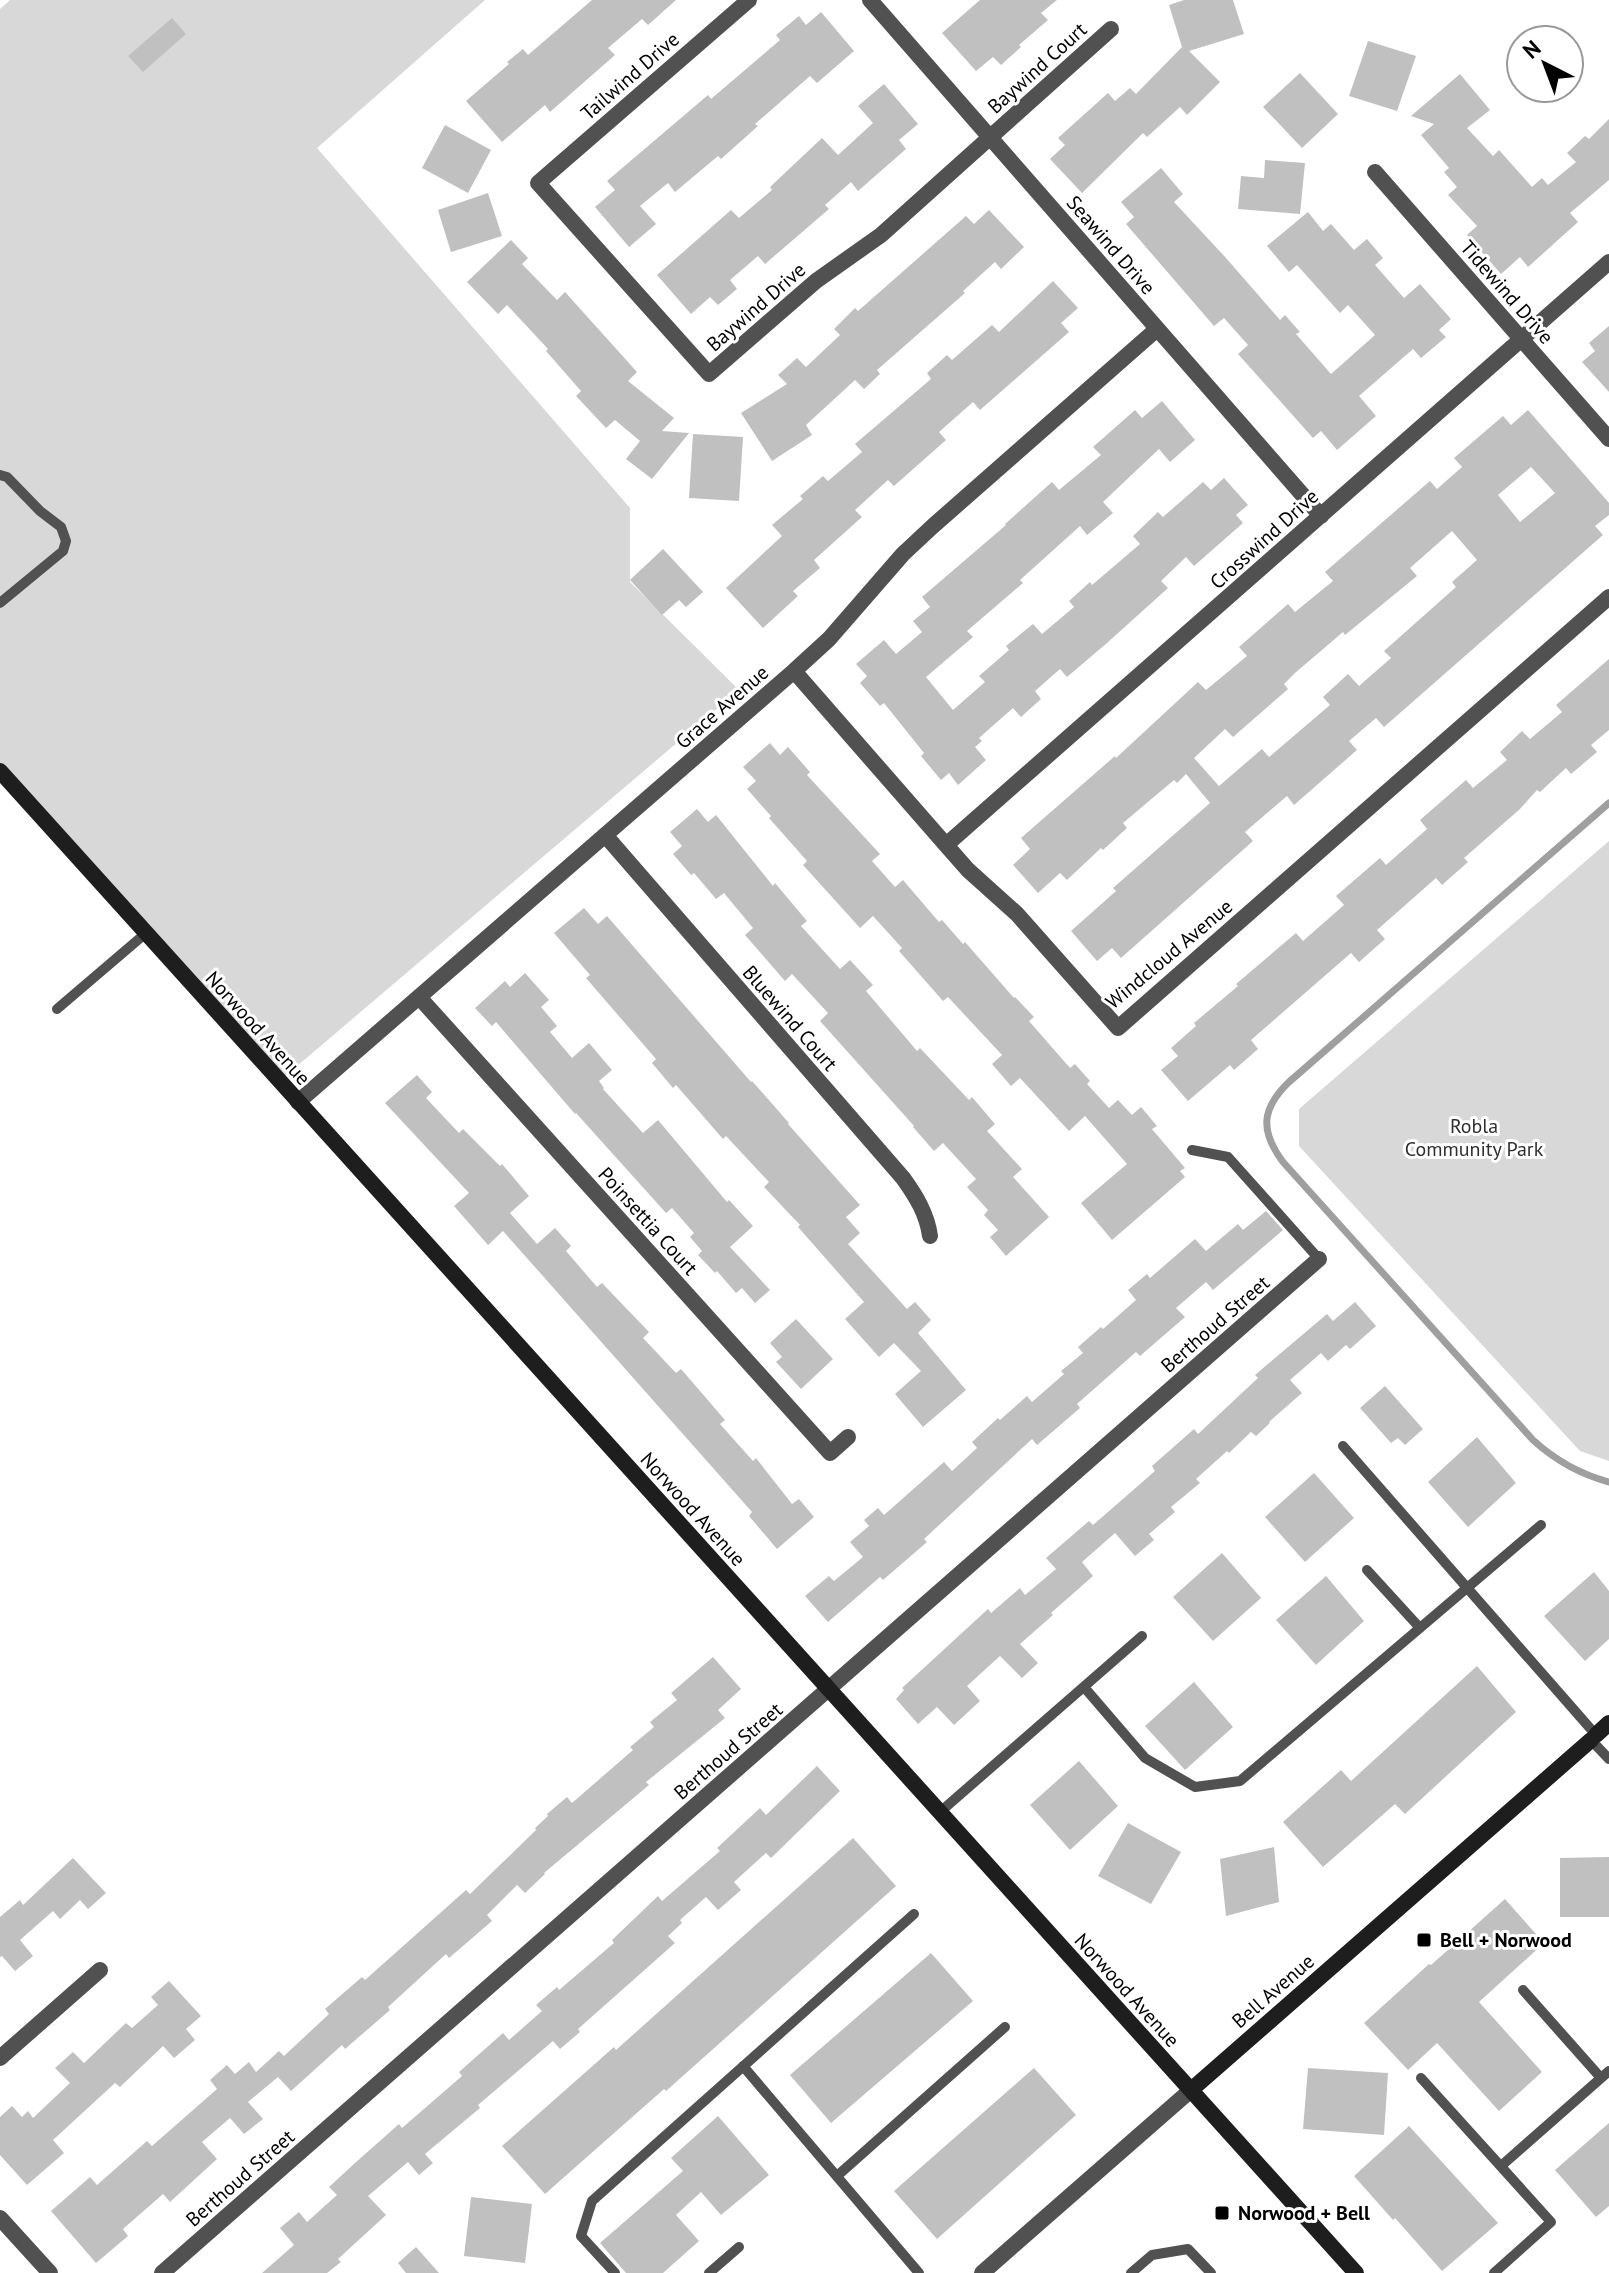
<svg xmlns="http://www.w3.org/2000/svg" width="1609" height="2273" viewBox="0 0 1609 2273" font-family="'PT Sans',sans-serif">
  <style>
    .green { fill: #d8d8d8 }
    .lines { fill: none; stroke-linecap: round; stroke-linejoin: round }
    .stream { stroke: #9f9f9f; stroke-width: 7 }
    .building { fill: #c0c0c0; fill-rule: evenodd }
    .service { stroke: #515151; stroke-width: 10 }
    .minor { stroke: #515151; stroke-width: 16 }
    .secondary { stroke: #1e1e1e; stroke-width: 16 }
    .poi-dot { fill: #000; stroke: #fff; stroke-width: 3 }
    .labels { text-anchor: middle; stroke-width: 6; stroke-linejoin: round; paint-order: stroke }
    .street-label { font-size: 20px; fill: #000; stroke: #fff }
    .park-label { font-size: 20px; fill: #2f2f2f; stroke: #fff }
    .poi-label { font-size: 20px; font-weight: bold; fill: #000; stroke: #fff; text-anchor: start }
  </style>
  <rect width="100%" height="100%" fill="#fff"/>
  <path class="green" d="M10,0H485L317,148L630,508V582L739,690L283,1078L0,768V9Z
    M1609,841V1461L1580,1451L1299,1146V1109Z"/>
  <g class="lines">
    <path class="stream" d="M1609,803L1289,1082C1261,1109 1260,1131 1283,1162L1533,1440C1556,1461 1579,1474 1609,1482"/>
  </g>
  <path class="building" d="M592,0H676L648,25L642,19L608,48L615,55L550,112L545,105L502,142L466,101L509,64L507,62L523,49L528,55Z
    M980,0H1057L1041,13L1048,20L1019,45L1021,47L1001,65L993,57L976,71L942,33Z
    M1184,0H1233L1244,34L1189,51L1220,82L1187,115L1180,107L1147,137L1143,133L1082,193L1050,159L1065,145L1058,138L1108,93L1115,101L1130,88L1136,94L1182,47L1169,5Z
    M821,12L854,51L817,83L810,76L755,124L758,126L721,159L718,156L675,192L668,183L640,206L656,224L629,247L595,207L615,190L607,181L708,95L711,99L780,40L776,35L799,16L806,25Z
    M172,18L186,34L143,72L128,56Z
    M1368,41L1416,56L1397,111L1349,96Z
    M1300,73L1338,114L1302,148L1263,107Z
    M1460,74L1490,110L1467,128L1493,156L1499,150L1532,187L1542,178L1548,185L1576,162L1567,153L1585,136L1589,139L1609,119V180L1570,213L1578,222L1528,267L1520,257L1501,274L1467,235L1477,226L1448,195L1457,187L1444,172L1449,168L1421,135L1434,124L1411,116Z
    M884,84L918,124L899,140L906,149L858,191L851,182L825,205L829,209L765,264L758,256L730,280L737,289L718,305L710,297L691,314L657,275L731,210L739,218L772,190L770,187L822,138L838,155L873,123L858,106Z
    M445,125L491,150L468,193L422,168Z
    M1265,160L1305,163L1300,214L1238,209L1241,176L1264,178Z
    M1161,168L1183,194L1174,202L1226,258L1280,320L1285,315L1300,332L1296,334L1331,374L1375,335L1348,305L1340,313L1297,265L1289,272L1267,246L1308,212L1323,231L1331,224L1354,250L1367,239L1383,258L1375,265L1404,298L1420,284L1451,319L1439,330L1446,337L1421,358L1413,349L1359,396L1376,416L1337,450L1321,431L1313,438L1238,354L1248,345L1224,318L1214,326L1126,224L1134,217L1121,202Z
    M488,193L502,236L451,252L438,210Z
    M989,210L1024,247L1001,269L995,262L963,291L965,293L877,370L880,374L864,389L855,380L806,425L812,435L772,461L741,413L787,384L778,375L797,358L806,367L840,335L834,329L855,308L858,311L966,216L974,224Z
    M511,240L528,258L522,264L557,300L565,292L637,372L628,381L674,418L662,431L689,433L652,479L626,459L640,441L615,420L606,428L576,396L581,391L546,351L548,349L507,305L498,314L467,282Z
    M1053,281L1078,308L1061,323L1069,332L980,410L973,402L939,432L946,440L894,486L888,480L855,510L862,517L814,560L820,568L793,591L798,596L763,628L726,588L782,536L772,525L803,499L800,496L823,476L828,481L862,452L855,444L931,379L927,373L947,355L952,360L992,325L999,332Z
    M1609,326V392L1582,362L1595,351L1589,343Z
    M1162,401L1195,440L1170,462L1159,449L1103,502L1113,513L1087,535L1080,526L1020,580L1023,583L967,631L973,637L926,677L953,710L985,682L979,676L1009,650L1006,646L1033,624L1042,634L1074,607L1069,601L1090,582L1092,585L1140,544L1133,536L1158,512L1163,517L1203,482L1211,490L1224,478L1248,505L1236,515L1243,523L1194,566L1186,557L1161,581L1168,588L1107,643L1067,677L1060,669L1035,691L1041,699L1021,717L1013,708L979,738L982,741L975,747L986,760L958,785L949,773L941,780L921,756L924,753L884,703L880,706L860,683L867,676L856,664L884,640L896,654L922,632L913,621L930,607L922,597L1006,525L1005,524L1052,482L1059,490L1101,455L1093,447L1135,410L1142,418Z
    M1528,410L1609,503V515L1595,526L1603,535L1384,727L1376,718L1349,741L1357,750L1294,805L1287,796L1245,832L1253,841L1121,958L1112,948L1097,961L1071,931L1116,891L1113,888L1210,803L1186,774L1177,783L1174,780L1123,823L1127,828L1103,850L1101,848L1067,880L1060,873L1038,893L1013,865L1030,849L1021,838L1115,756L1116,758L1198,682L1206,690L1247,656L1239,647L1288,604L1295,612L1333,581L1325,572L1430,481L1437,489L1462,467L1454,458L1503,416L1511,425ZM1531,467L1555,493L1520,522L1498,495ZM1452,531L1477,560L1452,582L1456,587L1384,651L1391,658L1359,686L1348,674L1323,697L1330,705L1269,757L1262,749L1219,786L1194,758L1225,729L1233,737L1288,689L1284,684L1295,673L1343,632L1345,635L1417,576L1410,568Z
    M693,434L743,437L739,501L689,498Z
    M663,549L703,592L686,607L679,600L662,615L630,580Z
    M1609,659V730L1591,745L1597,752L1571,774L1566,768L1540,792L1537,790L1520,809L1464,858L1468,862L1442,885L1436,878L1377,930L1385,939L1359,962L1351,953L1251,1040L1258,1049L1234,1070L1230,1065L1188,1101L1161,1070L1178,1056L1171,1048L1196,1026L1194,1023L1238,986L1236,984L1296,933L1303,941L1344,905L1336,896L1380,858L1386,865L1427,829L1420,820L1466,780L1473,788L1507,760L1500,752L1522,731L1530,739L1562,712L1556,705Z
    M770,743L780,755L788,747L810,772L807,775L880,854L872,861L895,887L903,880L939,922L942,920L963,944L965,942L1014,998L1015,997L1034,1017L1029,1021L1070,1068L1075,1064L1090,1081L1087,1084L1109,1108L1118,1100L1132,1115L1141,1107L1157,1126L1152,1129L1185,1168L1180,1171L1185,1177L1112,1240L1081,1203L1127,1164L1085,1116L1069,1131L1020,1078L1011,1086L992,1064L1002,1055L948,997L943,1001L899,951L902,948L873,916L860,928L803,865L807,861L769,818L771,816L747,789L756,781L743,767Z
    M697,809L708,822L716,815L773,886L775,883L807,921L801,926L840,969L850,960L873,985L866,991L917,1051L920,1048L969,1100L972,1097L995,1124L987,1131L1022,1169L1013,1177L1049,1217L1006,1256L990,1237L998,1230L984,1215L988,1210L967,1187L976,1179L943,1143L934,1151L913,1127L914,1126L820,1021L828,1013L792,974L785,981L745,935L753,928L724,893L716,899L694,873L691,875L673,854L682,846L670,832Z
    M584,908L598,924L607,916L751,1082L752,1081L789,1123L788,1124L860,1205L846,1217L860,1233L848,1244L907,1309L915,1302L931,1320L918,1333L966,1390L923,1427L895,1394L921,1371L894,1343L879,1357L845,1319L864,1302L798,1227L800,1225L764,1187L769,1182L726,1136L723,1139L676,1085L673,1088L652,1063L656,1059L586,978L590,975L554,933Z
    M525,973L549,1000L541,1007L557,1026L550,1032L572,1058L589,1043L612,1070L599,1081L604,1088L603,1089L643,1133L658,1120L727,1202L729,1200L753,1226L730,1247L770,1290L755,1303L742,1288L736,1293L717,1271L715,1273L698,1255L702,1251L690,1237L694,1233L672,1208L666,1213L576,1113L575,1114L496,1022L492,1026L475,1008L505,981L510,987Z
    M417,1075L432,1092L426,1098L459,1133L463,1129L500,1166L502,1164L529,1196L510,1213L537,1244L555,1228L571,1246L566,1251L597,1287L602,1283L649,1332L643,1338L676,1373L681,1369L725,1420L720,1424L753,1461L756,1458L792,1504L799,1499L814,1517L777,1549L749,1516L752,1512L503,1231L488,1245L454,1206L469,1193L385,1103Z
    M1266,1211L1283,1230L1213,1290L1206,1282L1176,1308L1185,1317L1140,1356L1136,1352L1077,1404L1080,1408L1037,1445L1032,1439L924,1539L927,1542L883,1580L880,1577L828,1622L805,1596L829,1576L834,1581L863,1557L850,1542L869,1526L864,1520L878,1508L884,1515L944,1462L952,1471L977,1448L972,1442L998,1418L1000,1420L1027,1396L1032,1402L1064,1374L1061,1371L1083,1353L1078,1347L1101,1327L1103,1329L1136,1300L1128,1290L1147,1274L1150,1278L1195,1239L1206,1251L1238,1224L1243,1230Z
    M1355,1302L1376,1326L1350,1349L1346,1345L1328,1361L1321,1353L1290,1380L1302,1393L1269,1422L1270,1423L1256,1436L1251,1432L1229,1453L1227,1451L1196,1479L1200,1483L1171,1507L1175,1512L1149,1534L1154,1540L1135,1556L1115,1533L1082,1562L1093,1576L1051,1613L1053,1615L1020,1644L1038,1663L1022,1678L1000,1656L967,1686L980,1701L954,1725L937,1707L918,1724L896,1699L904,1690L902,1688L988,1609L991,1613L1020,1588L1025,1595L1056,1569L1046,1558L1089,1521L1093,1525L1155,1471L1152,1466L1194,1429L1198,1434L1258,1378L1255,1375L1327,1314L1333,1321Z
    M796,1319L833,1359L801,1389L776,1362L782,1357L770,1343Z
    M1385,1386L1423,1429L1405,1445L1398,1438L1391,1443L1360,1408Z
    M1477,1437L1516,1483L1468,1527L1428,1482Z
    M1314,1473L1354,1518L1305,1562L1265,1517Z
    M1222,1553L1261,1598L1213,1641L1173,1597Z
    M1594,1572L1609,1591V1639L1585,1661L1544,1616Z
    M1326,1576L1364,1621L1316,1665L1276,1620Z
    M713,1657L741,1689L718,1710L725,1718L646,1782L649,1785L544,1873L545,1874L525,1893L517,1885L487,1915L492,1921L449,1958L446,1954L388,2007L390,2010L345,2049L342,2045L291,2091L278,2077L248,2102L263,2119L244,2134L230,2118L202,2142L217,2159L170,2202L163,2194L123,2229L128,2236L96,2263L51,2211L90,2177L97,2185L147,2141L152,2146L217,2089L210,2080L227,2065L235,2074L249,2062L256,2072L279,2051L284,2056L329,2014L325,2009L362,1977L365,1980L466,1890L470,1894L536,1830L535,1828L548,1816L547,1814L567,1797L572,1803L633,1750L630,1747L654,1727L650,1722L677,1700L671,1693Z
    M1477,1666L1516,1712L1405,1814L1395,1804L1323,1867L1283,1822L1341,1770L1351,1781Z
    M1194,1682L1233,1727L1185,1770L1145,1726Z
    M1079,1761L1118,1806L1070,1850L1030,1805Z
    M817,1766L840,1791L771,1858L766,1853L734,1882L741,1890L718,1910L706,1897L680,1920L682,1923L668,1936L675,1943L578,2029L580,2032L560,2049L553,2041L478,2105L480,2108L425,2154L433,2163L419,2175L408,2162L368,2196L386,2215L338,2259L341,2262L327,2273H262L294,2245L280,2228L299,2212L307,2222L337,2195L329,2187L355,2163L399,2124L402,2128L462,2076L459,2072L503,2033L509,2040L542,2011L536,2005L557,1987L559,1990L614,1943L612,1940L658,1896L662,1901L720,1851L717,1848L760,1808L766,1815Z
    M1128,1823L1181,1852L1151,1904L1098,1876Z
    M853,1838L896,1886L666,2091L664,2089L545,2194L502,2146L614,2047L616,2050Z
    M1274,1847L1279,1902L1226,1916L1220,1859Z
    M1609,1857V1917H1560V1858Z
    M73,1858L106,1893L88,1909L80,1900L60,1919L53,1911L20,1940L33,1956L15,1971L2,1956L0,1957V1917L20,1900L23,1905Z
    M1505,1899L1544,1943L1479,2002L1542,2072L1499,2111L1437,2043L1408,2070L1364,2023L1429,1964L1431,1965Z
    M931,1953L973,2001L831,2123L790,2075Z
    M169,1981L201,2016L186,2029L195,2040L174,2058L163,2046L120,2087L115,2083L53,2140L64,2153L27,2185L0,2155V2117L12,2106L22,2117L28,2111L33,2118L70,2083L55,2068L73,2052L84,2063L126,2023L132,2028L158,2005L151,1997Z
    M1034,2068L1076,2115L937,2239L894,2191Z
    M1308,2068L1388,2073L1384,2135L1303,2129Z
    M718,2116L769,2175L721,2215L701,2192L676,2215L699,2241L663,2273H626L600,2243L683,2171L671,2158Z
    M1609,2123V2206L1596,2217L1555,2170Z
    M1409,2126L1498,2223L1442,2271L1395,2218L1393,2220L1354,2176Z
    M471,2197L532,2204L525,2263L464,2256Z
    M416,2247L439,2273H406L398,2263Z"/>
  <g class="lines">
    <path class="service" d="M0,475L7,477L40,511L61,527L66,541L63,551L0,603
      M57,1009L146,933
      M1192,1150L1228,1157L1319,1259
      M1343,1446L1596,1735
      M1367,1570L1420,1628
      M1084,1687L1145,1758L1195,1787L1240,1781L1541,1525
      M1591,1740L1609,1759
      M940,1812L1142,1636
      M1523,1990L1601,2078
      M743,2066L919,2273
      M1421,2078L1551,2222L1494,2273
      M1501,2166L1609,2071
      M837,2176L1005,2027
      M615,2273L581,2236L592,2201L914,1914
      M709,2273L739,2247
      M1131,2273L1152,2255L1188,2249L1211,2273"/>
    <path class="minor" d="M749,0L538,183L709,374L816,281L881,235L1111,29
      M870,0L1321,516
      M1375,172L1609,439
      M794,671L946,845L968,870L1017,914L1118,1028L1609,597
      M605,835L903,1178C916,1196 927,1214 930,1236
      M946,845L1609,262
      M419,997L830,1453L848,1437
      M298,1102L794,671L829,639L903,554L933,526L1157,329
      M0,2058L100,1970
      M0,2218L50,2273
      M162,2273L1319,1259
      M982,2273L1191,2090"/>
    <path class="secondary" d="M0,771L1356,2273
      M1596,1735L1609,1723
      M1191,2090L1591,1740"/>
  </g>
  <g class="poi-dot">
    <rect x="1416" y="1932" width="16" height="16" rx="4"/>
    <rect x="1214" y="2205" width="16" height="16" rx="4"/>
  </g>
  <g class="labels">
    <g class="street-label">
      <text transform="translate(1037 68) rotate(-42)" y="7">Baywind Court</text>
      <text transform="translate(630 76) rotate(-41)" y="7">Tailwind Drive</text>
      <text transform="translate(1111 245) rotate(49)" y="7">Seawind Drive</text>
      <text transform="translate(1507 292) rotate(49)" y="7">Tidewind Drive</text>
      <text transform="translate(756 307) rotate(-41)" y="7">Baywind Drive</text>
      <text transform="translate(1264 539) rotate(-42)" y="7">Crosswind Drive</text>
      <text transform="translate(722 707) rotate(-41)" y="7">Grace Avenue</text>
      <text transform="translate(1169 954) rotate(-40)" y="7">Windcloud Avenue</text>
      <text transform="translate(790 1018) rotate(49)" y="7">Bluewind Court</text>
      <text transform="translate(258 1028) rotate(48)" y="7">Norwood Avenue</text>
      <text transform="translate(648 1221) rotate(48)" y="7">Poinsettia Court</text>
      <text transform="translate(1215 1324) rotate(-41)" y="7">Berthoud Street</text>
      <text transform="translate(693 1509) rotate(48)" y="7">Norwood Avenue</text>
      <text transform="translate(728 1751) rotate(-41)" y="7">Berthoud Street</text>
      <text transform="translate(1127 1990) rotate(48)" y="7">Norwood Avenue</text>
      <text transform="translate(1273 1991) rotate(-41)" y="7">Bell Avenue</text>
      <text transform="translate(240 2178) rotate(-41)" y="7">Berthoud Street</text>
    </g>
    <g class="park-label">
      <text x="1474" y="1133">Robla<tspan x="1474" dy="23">Community Park</tspan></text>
    </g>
    <g class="poi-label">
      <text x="1440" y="1947">Bell + Norwood</text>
      <text x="1238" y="2220">Norwood + Bell</text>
    </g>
  </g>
  <g transform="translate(1545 64) rotate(318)"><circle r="38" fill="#ffffff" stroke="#999999" stroke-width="2"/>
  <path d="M0-6L14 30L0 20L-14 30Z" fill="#000000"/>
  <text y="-12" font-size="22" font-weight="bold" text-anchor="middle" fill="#000000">N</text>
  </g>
</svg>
